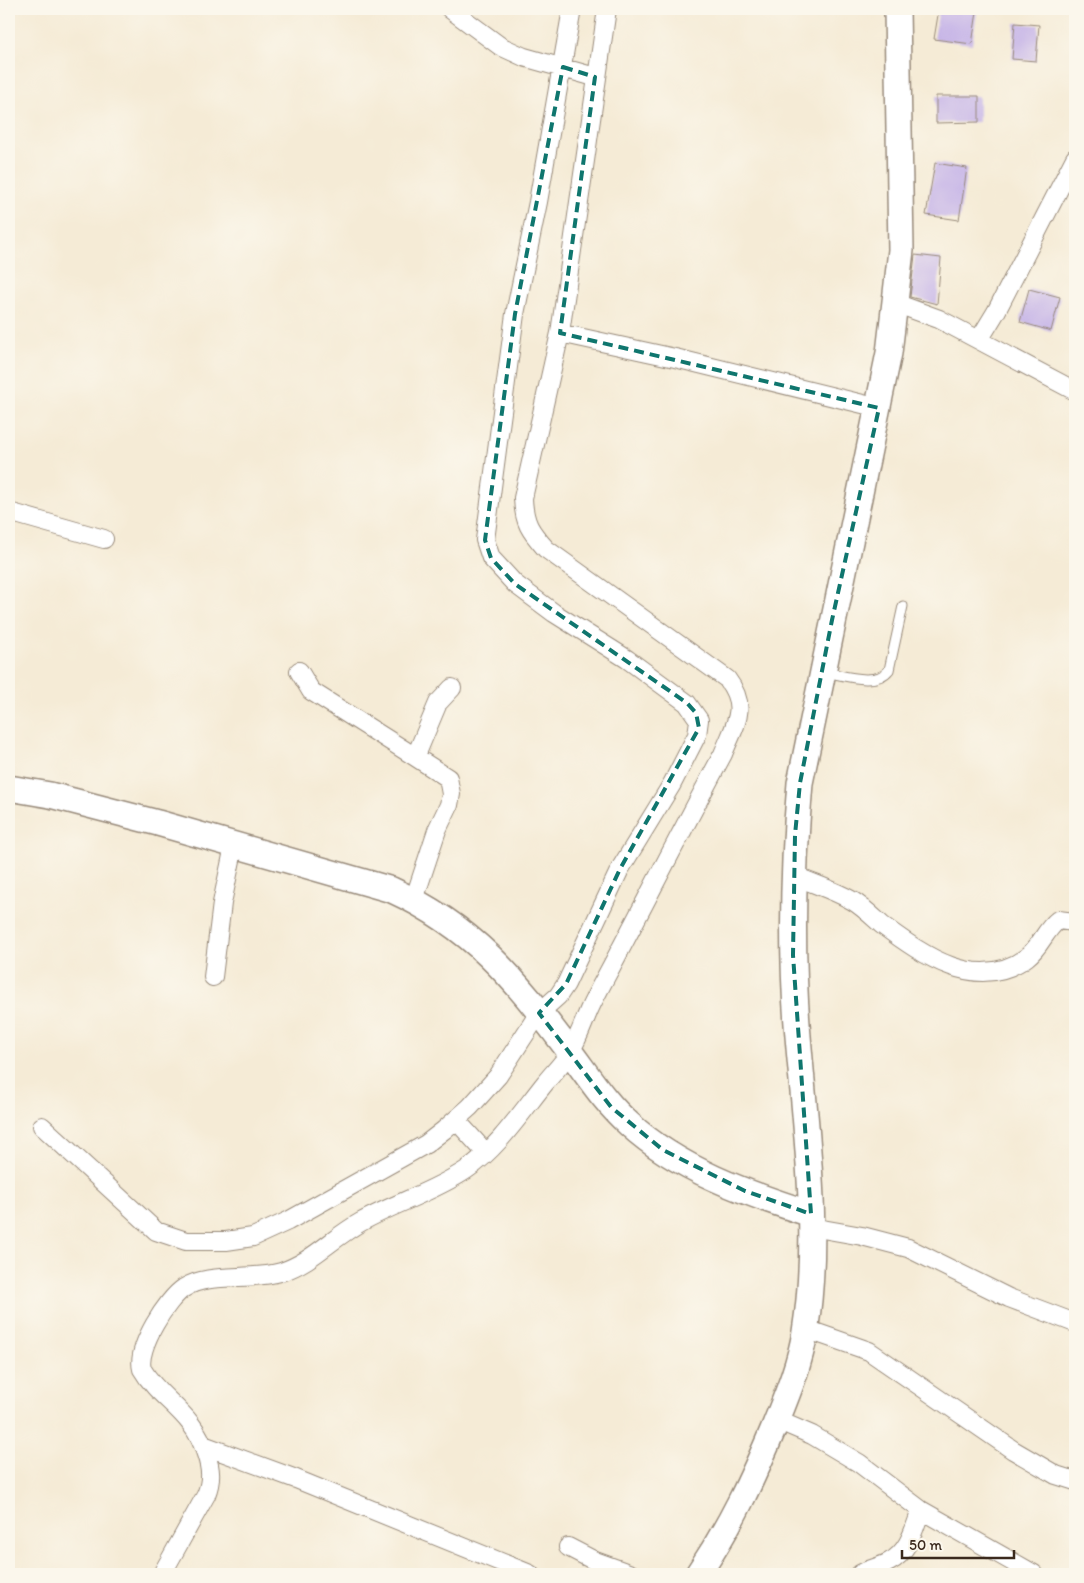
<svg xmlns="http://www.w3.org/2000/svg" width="1084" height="1583" viewBox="0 0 1084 1583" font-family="Itim,sans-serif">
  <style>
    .building { fill: #c7b6e7 }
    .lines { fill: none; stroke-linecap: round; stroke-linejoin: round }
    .lane-casing { stroke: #988a7a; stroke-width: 11 }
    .street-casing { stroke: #988a7a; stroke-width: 20 }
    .secondary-casing { stroke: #988a7a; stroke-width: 28 }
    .lane { stroke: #fff; stroke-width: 9 }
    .street { stroke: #fff; stroke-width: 18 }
    .secondary { stroke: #fff; stroke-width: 25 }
    .marked { fill: none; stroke: #0f766e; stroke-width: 4; stroke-dasharray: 10 6; stroke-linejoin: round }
  </style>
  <rect width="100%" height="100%" fill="#fbf7ec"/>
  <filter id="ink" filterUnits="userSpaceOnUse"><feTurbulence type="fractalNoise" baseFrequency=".02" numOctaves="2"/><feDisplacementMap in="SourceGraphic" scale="10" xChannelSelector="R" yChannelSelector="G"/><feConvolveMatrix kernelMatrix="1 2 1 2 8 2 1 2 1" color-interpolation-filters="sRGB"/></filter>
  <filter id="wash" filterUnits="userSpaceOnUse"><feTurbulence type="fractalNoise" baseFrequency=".0096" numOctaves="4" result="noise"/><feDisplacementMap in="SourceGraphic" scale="20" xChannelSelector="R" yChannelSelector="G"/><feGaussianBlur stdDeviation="1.12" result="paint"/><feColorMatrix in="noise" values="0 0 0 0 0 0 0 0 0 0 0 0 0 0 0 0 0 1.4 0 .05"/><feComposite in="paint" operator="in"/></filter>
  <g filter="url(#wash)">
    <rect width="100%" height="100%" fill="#f5ebd6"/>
    <g id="blocks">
      <path class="building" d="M939,9L977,12L972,44L934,39Z
        M1015,23L1039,25L1036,61L1012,59Z
        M936,96H979V122L936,123Z
        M935,163L967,168L959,220L926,215Z
        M915,255L941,258L937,304L910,297Z
        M1029,289L1060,297L1051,331L1020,322Z"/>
    </g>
  </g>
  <g filter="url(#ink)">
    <use href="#blocks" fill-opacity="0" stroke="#988a7a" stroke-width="1"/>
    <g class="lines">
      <g class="lane-casing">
        <path id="lane" d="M825,672C843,675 876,687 889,670L903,606"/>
      </g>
      <g class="street-casing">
        <path id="street" d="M450,9L500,46L524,57L595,77
          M607,9L560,333L675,358L879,408
          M895,303L939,319L1075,391
          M979,340L996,312L1075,158
          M9,512L104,539
          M299,671L311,691L417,758
          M793,875C813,884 834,890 853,901C863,907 873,917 882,925C923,955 977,994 1027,957C1041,946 1045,930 1058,920L1075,922
          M414,900L437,830L449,805L451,794L448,778L417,758V753L438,703L452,688
          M213,977L222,903L234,846
          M456,1120L486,1153
          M42,1126L156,1231L186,1241H226L253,1237L288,1221L426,1144L444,1130L470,1107L498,1076L539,1013L558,996L566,984L620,869L672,784L697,735L699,720L687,703L627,659L554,613L515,584L491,558L485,540L515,314L538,202L572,9
          M811,1227L862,1236L908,1248L1009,1298L1075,1323
          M806,1329L869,1351L1013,1450L1056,1475L1075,1481
          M777,1420L812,1435L859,1463L921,1510L1034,1574
          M203,1445L296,1479L530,1574
          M568,1547L595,1561L631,1574
          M162,1574L206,1495C212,1480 211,1469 206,1454C193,1411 161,1402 142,1369C136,1348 167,1299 184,1288C207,1272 251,1281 281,1272C312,1262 332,1238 361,1222C395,1203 433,1192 466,1170C497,1149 521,1113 545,1083C553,1073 563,1063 570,1052C578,1039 583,1024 589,1010C598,990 610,970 620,950C654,885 688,819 723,754C735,724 749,708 727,679L546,549C530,531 524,523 523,498L560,333
          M860,1574C869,1569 880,1567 889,1562C909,1552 914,1529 921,1510"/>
      </g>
      <g class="secondary-casing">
        <path id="secondary" d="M9,788L50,795L158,823L392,890C473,927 514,978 567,1048C587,1074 604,1102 629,1124C678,1169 748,1194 811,1214
          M698,1574C731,1525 752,1480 775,1425C787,1395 800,1364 805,1332C821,1231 805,1126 797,1024C791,943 793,864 800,783L889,353L901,250L897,9"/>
      </g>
      <use href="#lane" class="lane"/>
      <use href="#street" class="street"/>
      <use href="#secondary" class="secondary"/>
    </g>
  </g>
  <path class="marked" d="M563,67L595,77L560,333L879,408L832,620L800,783L795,835L793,955L811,1214L745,1191L663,1150L611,1107L539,1013L566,984L620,869L699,728L696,713L687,703L515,584L491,558L485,540L515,314Z"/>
  <rect width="1084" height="1583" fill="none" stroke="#fbf7ec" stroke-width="30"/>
  <path d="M902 1550v8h112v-8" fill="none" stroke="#3b2a1e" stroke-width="2.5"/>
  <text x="909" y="1550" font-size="15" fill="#3b2a1e" stroke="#fbf7ec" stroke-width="4" paint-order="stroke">50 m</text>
</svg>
